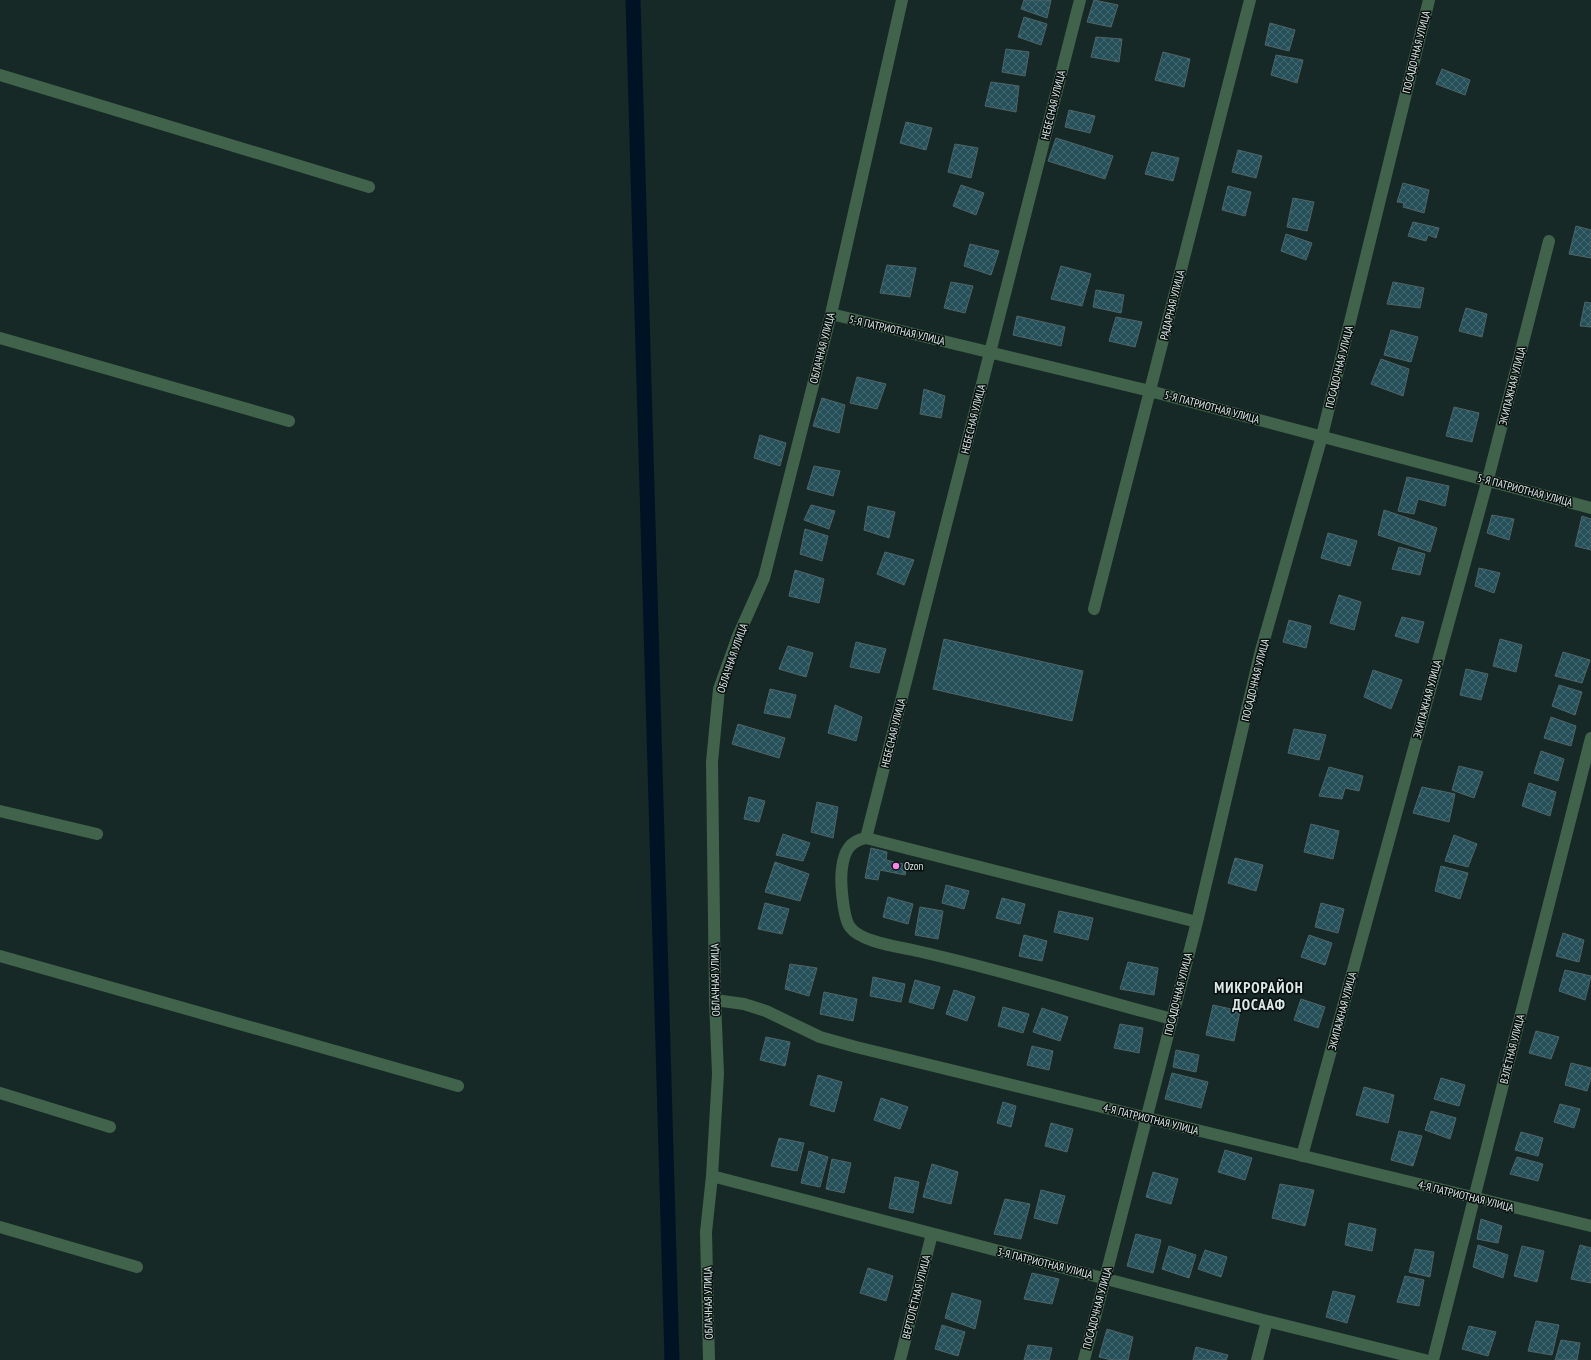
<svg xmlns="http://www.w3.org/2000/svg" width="1591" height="1360" viewBox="0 0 1591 1360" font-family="'PT Sans Narrow',sans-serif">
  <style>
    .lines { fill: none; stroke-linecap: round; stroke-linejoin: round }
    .canal { stroke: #001325; stroke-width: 15 }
    .building { fill: url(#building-cross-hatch); stroke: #4f6468 }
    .street { stroke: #41634b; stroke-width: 12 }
    .poi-dot { fill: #f987e8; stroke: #08100f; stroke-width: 1.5 }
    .labels { text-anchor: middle; stroke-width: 3; stroke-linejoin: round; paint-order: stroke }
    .street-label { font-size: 11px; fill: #dde9e7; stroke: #08100f }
    .poi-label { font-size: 11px; fill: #dde9e7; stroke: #08100f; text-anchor: start }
    .district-label { font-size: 15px; font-weight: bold; letter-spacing: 1px; fill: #dde9e7; stroke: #08100f }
  </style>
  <defs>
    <pattern id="building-cross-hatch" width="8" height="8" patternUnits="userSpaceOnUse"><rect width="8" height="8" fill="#265059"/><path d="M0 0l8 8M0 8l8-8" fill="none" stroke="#456971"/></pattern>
  </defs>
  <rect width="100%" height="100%" fill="#162926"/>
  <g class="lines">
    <path class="canal" d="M633,0L672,1360"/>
  </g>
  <path class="building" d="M1024,0H1051L1047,18L1021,9Z
    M1094,0L1118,5L1111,27L1087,22Z
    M1024,17L1047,24L1041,45L1018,37Z
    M1270,23L1295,30L1289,51L1265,45Z
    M1096,37L1122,39L1119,62L1091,57Z
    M1006,49L1029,52L1025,76L1002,72Z
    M1163,52L1190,59L1184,87L1155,80Z
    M1276,55L1303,60L1297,83L1271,75Z
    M1442,69L1470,80L1465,95L1436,84Z
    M991,82L1019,86L1016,112L985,106Z
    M1069,110L1095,116L1090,133L1065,127Z
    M906,122L932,128L926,150L900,143Z
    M1056,138L1113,156L1105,179L1048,161Z
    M955,144L978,148L971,178L948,172Z
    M1238,150L1262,156L1256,178L1232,172Z
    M1152,152L1179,158L1173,181L1145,174Z
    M1403,183L1429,190L1424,213L1403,207L1404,203L1397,202Z
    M961,185L984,193L976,215L953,206Z
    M1228,186L1251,192L1245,216L1222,210Z
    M1293,198L1314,202L1307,231L1287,227Z
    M1413,222L1439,228L1436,238L1428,235L1426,241L1408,236Z
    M1576,226L1591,230V258L1569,254Z
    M1286,234L1312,243L1306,260L1281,251Z
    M970,244L999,251L991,275L964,266Z
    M887,265L916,268L910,297L880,293Z
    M1061,266L1091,274L1082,306L1051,299Z
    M951,282L973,286L965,313L944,308Z
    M1393,282L1424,288L1420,308L1387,304Z
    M1096,290L1124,295L1121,313L1093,307Z
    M1585,302L1591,303V327L1580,326Z
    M1466,308L1487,314L1482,337L1459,331Z
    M1017,316L1065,327L1061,346L1013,335Z
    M1116,317L1142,322L1135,347L1109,341Z
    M1391,330L1418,337L1411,362L1384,355Z
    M1381,359L1409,369L1403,396L1371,384Z
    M857,377L886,384L877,409L850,403Z
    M924,389L945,396L941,418L920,414Z
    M822,398L845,405L839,433L813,426Z
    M1454,407L1479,413L1472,442L1446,436Z
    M760,435L786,443L780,466L754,458Z
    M814,466L840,471L833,496L807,489Z
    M1407,477L1449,486L1445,506L1418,499L1414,514L1398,511Z
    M811,505L835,511L829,529L804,520Z
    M868,506L895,512L889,538L864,530Z
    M1384,510L1437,528L1430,552L1378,535Z
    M1492,515L1514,519L1509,540L1487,533Z
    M1582,516L1591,519V550L1575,546Z
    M805,529L828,536L822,561L800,554Z
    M1328,533L1357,541L1350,566L1321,558Z
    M1399,547L1425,554L1420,575L1392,569Z
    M885,552L914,560L904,585L877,574Z
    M1479,568L1500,573L1494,593L1475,586Z
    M795,570L824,579L819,603L789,596Z
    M1339,595L1361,602L1354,630L1330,623Z
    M1402,617L1424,622L1418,643L1395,636Z
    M1289,620L1311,626L1306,648L1283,642Z
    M944,639L1083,671L1072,721L933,689Z
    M1500,639L1522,645L1516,672L1493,666Z
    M856,642L886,649L879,673L850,667Z
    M788,646L813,653L806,677L779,669Z
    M1563,652L1590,660L1582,683L1555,676Z
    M1466,669L1488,674L1481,700L1460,695Z
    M1373,670L1402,680L1391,709L1364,697Z
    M1559,685L1582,692L1575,715L1552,706Z
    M770,689L796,695L790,718L764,713Z
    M835,705L862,717L856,741L828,733Z
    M1551,717L1576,726L1571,746L1544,738Z
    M738,724L785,738L779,758L732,744Z
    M1294,729L1326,735L1319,760L1288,753Z
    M1541,751L1564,759L1558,781L1534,773Z
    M1459,766L1483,772L1474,798L1452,790Z
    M1329,767L1363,776L1359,791L1345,788L1342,799L1319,796Z
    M1529,783L1556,792L1550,816L1522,806Z
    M1422,787L1455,794L1449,822L1413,813Z
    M749,797L765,801L759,822L744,819Z
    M817,802L838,807L833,838L811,832Z
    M1311,824L1339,831L1333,859L1304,852Z
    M783,834L810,843L803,861L776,855Z
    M1454,835L1477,844L1468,867L1445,861Z
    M871,848L887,852L886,860L907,865L905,875L880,870L878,880L865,878Z
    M1235,858L1263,865L1256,891L1228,883Z
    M775,862L809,874L800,901L765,892Z
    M1441,866L1468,873L1460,899L1435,891Z
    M946,885L969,891L964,909L942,903Z
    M888,897L913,904L908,924L883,917Z
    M1002,898L1025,904L1020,924L996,918Z
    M765,903L789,909L782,934L758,929Z
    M1321,903L1344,909L1338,933L1315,927Z
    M920,907L943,911L938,939L915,935Z
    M1059,911L1093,918L1088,940L1054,932Z
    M1563,933L1584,940L1579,962L1556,956Z
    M1024,935L1047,941L1042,961L1019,956Z
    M1309,935L1332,943L1325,965L1301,957Z
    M1128,962L1158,968L1154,995L1120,989Z
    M790,964L817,968L809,996L785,989Z
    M1565,970L1591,976L1585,1000L1559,991Z
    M873,977L905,984L901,1002L870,996Z
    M915,980L940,987L933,1009L909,1002Z
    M954,990L975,997L967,1021L946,1014Z
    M824,992L857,999L853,1021L820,1014Z
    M1301,999L1325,1007L1318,1028L1294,1020Z
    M1213,1005L1240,1011L1234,1041L1206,1035Z
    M1003,1007L1029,1014L1023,1033L998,1026Z
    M1042,1008L1068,1017L1060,1041L1033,1032Z
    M1120,1024L1143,1028L1139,1053L1114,1048Z
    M1536,1031L1559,1037L1551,1059L1529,1053Z
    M766,1037L790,1042L785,1066L760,1060Z
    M1032,1046L1053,1051L1049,1070L1027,1065Z
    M1176,1050L1199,1055L1196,1072L1173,1067Z
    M1571,1063L1591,1068V1078L1587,1091L1565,1085Z
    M1172,1073L1208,1082L1201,1108L1165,1099Z
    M818,1075L842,1082L834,1112L810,1105Z
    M1441,1078L1465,1085L1459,1106L1434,1099Z
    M1364,1087L1394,1095L1388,1123L1356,1115Z
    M881,1098L908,1107L900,1129L874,1120Z
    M1003,1102L1016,1106L1011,1127L997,1123Z
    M1560,1104L1580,1109L1574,1128L1554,1122Z
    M1431,1111L1456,1118L1450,1139L1425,1130Z
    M1051,1123L1073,1129L1067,1152L1045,1146Z
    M1399,1131L1422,1136L1413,1166L1391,1160Z
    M1521,1132L1543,1138L1538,1156L1515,1150Z
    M779,1138L804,1143L797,1171L771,1166Z
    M1225,1150L1252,1158L1245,1180L1218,1172Z
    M809,1151L828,1157L820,1187L801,1183Z
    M1517,1157L1543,1164L1538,1181L1510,1174Z
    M832,1159L851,1163L844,1193L826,1189Z
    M932,1164L958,1172L951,1204L923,1197Z
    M1153,1172L1178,1179L1171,1204L1146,1197Z
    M895,1177L919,1182L913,1213L889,1208Z
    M1280,1184L1314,1190L1305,1226L1272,1218Z
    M1041,1190L1065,1196L1057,1224L1034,1218Z
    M1005,1199L1030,1204L1021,1239L994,1234Z
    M1481,1219L1502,1226L1498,1243L1477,1239Z
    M1349,1223L1376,1229L1372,1251L1345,1245Z
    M1136,1234L1161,1240L1153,1273L1127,1266Z
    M1478,1245L1508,1255L1503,1278L1473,1267Z
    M1580,1245L1591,1248V1283L1571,1279Z
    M1169,1246L1196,1255L1189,1278L1162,1269Z
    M1522,1246L1544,1251L1537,1282L1514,1276Z
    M1415,1249L1434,1252L1430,1277L1409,1272Z
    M1205,1250L1227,1257L1221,1277L1198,1269Z
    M868,1268L893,1276L886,1301L860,1293Z
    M1032,1273L1059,1279L1052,1304L1024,1299Z
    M1405,1276L1424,1280L1419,1306L1397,1302Z
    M1333,1291L1355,1296L1347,1323L1326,1317Z
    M952,1293L981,1301L975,1329L945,1318Z
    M1536,1321L1559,1325L1552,1355L1528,1351Z
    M942,1325L965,1332L958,1356L935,1349Z
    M1469,1326L1496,1332L1488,1356L1462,1349Z
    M1107,1329L1133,1337L1128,1360H1112L1099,1357Z
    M1561,1340L1580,1343L1577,1360H1555Z
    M1028,1345L1052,1348L1049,1360H1024Z
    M1196,1347L1228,1355L1226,1360H1193Z"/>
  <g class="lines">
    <path class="street" d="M0,75L369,187
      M831,314L1150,391L1591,508
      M0,338L289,421
      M1094,609L1250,0
      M0,811L97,834
      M866,838L1080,0
      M0,956L458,1086
      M715,1000L744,1004L766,1011L820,1037L856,1047L1591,1226
      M1172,1019C1087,997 1003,970 917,951C900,947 860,942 850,927C843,918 840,880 842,868C844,851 850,841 866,838L1197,922
      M0,1093L110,1127
      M1302,1156L1488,479L1549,241
      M712,1176L1267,1321L1425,1360
      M0,1227L137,1267
      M709,1360L706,1232L712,1176L718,1074L715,1000L712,762L719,689L738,636L764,578L831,314L902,0
      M900,1360L932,1234
      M1084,1360L1197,922L1260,654L1322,436L1429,0
      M1257,1360L1267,1321
      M1433,1360L1591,738"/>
  </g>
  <circle class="poi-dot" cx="896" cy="866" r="4"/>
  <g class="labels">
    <g class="street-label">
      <text transform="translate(1416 52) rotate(-76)" y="4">ПОСАДОЧНАЯ УЛИЦА</text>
      <text transform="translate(1053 105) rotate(-76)" y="4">НЕБЕСНАЯ УЛИЦА</text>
      <text transform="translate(1172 305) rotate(-76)" y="4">РАДАРНАЯ УЛИЦА</text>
      <text transform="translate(897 330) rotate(13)" y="4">5-Я ПАТРИОТНАЯ УЛИЦА</text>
      <text transform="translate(822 348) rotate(-76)" y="4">ОБЛАЧНАЯ УЛИЦА</text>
      <text transform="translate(1339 367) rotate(-76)" y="4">ПОСАДОЧНАЯ УЛИЦА</text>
      <text transform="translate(1512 386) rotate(-76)" y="4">ЭКИПАЖНАЯ УЛИЦА</text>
      <text transform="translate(1212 407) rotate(15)" y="4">5-Я ПАТРИОТНАЯ УЛИЦА</text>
      <text transform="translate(973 419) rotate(-76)" y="4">НЕБЕСНАЯ УЛИЦА</text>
      <text transform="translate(1525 490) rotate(15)" y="4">5-Я ПАТРИОТНАЯ УЛИЦА</text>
      <text transform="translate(732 658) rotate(-71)" y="4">ОБЛАЧНАЯ УЛИЦА</text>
      <text transform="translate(1255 680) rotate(-76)" y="4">ПОСАДОЧНАЯ УЛИЦА</text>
      <text transform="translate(1427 699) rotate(-75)" y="4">ЭКИПАЖНАЯ УЛИЦА</text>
      <text transform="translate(893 733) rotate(-76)" y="4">НЕБЕСНАЯ УЛИЦА</text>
      <text transform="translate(715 980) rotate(-91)" y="4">ОБЛАЧНАЯ УЛИЦА</text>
      <text transform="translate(1178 994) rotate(-76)" y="4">ПОСАДОЧНАЯ УЛИЦА</text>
      <text transform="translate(1342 1011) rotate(-75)" y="4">ЭКИПАЖНАЯ УЛИЦА</text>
      <text transform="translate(1512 1049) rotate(-76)" y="4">ВЗЛЁТНАЯ УЛИЦА</text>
      <text transform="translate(1151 1119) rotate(14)" y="4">4-Я ПАТРИОТНАЯ УЛИЦА</text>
      <text transform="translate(1466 1196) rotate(14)" y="4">4-Я ПАТРИОТНАЯ УЛИЦА</text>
      <text transform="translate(1045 1263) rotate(14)" y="4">3-Я ПАТРИОТНАЯ УЛИЦА</text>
      <text transform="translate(916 1297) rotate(-76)" y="4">ВЕРТОЛЁТНАЯ УЛИЦА</text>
      <text transform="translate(708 1303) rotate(-91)" y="4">ОБЛАЧНАЯ УЛИЦА</text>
      <text transform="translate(1097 1308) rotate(-75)" y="4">ПОСАДОЧНАЯ УЛИЦА</text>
    </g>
    <g class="poi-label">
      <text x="904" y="870">Ozon</text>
    </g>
    <g class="district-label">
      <text x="1259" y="993">МИКРОРАЙОН<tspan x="1259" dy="17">ДОСААФ</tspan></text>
    </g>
  </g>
</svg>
